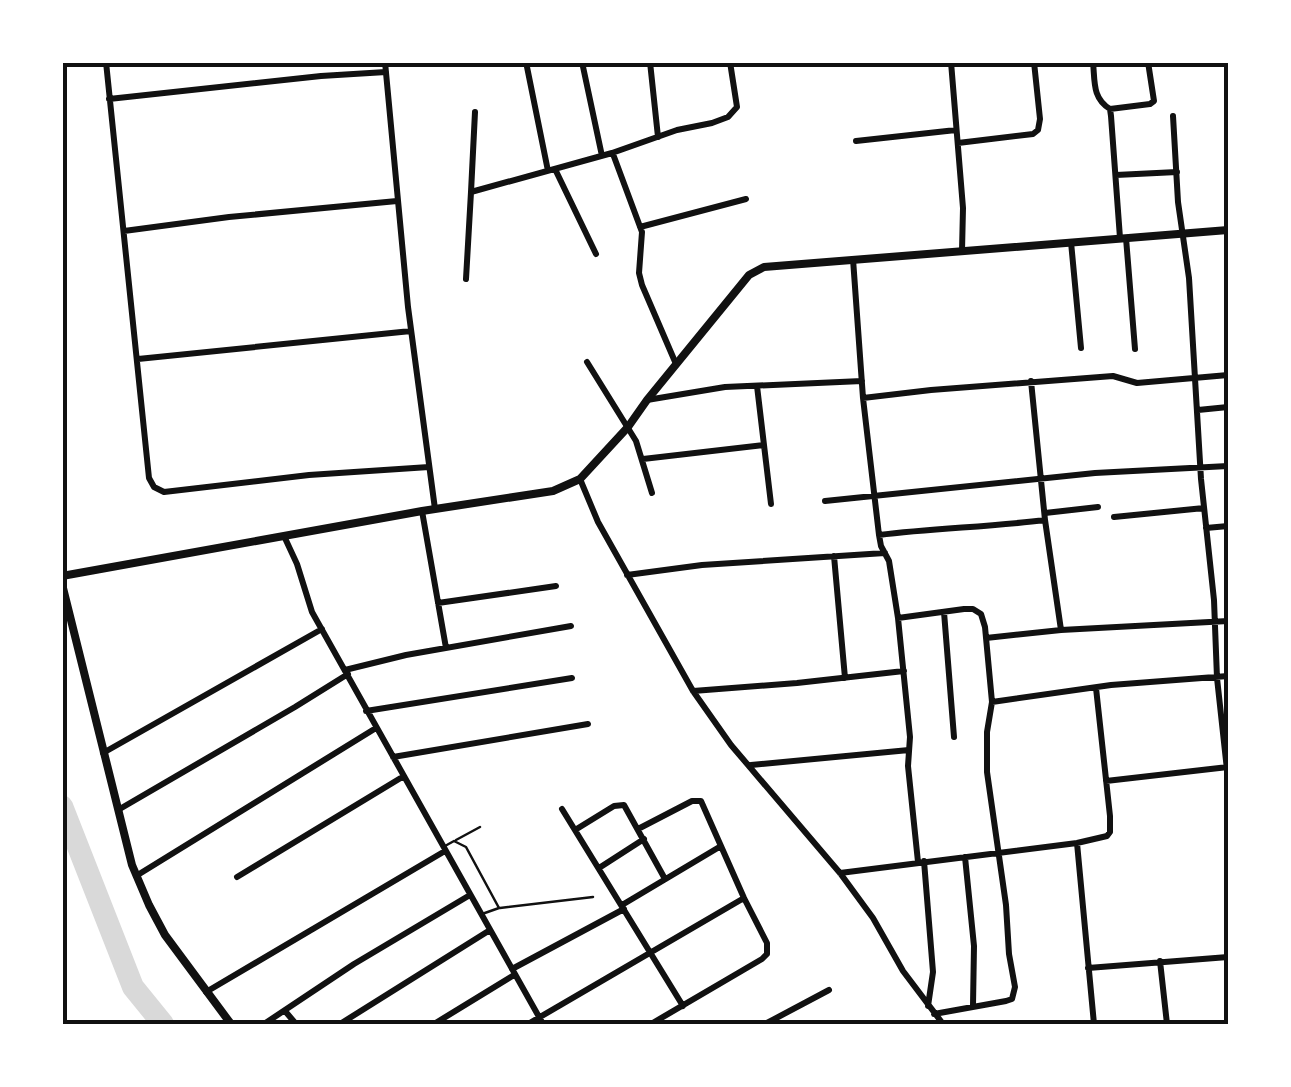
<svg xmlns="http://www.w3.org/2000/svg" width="1291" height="1087" viewBox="0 0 1291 1087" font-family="'Public Sans',sans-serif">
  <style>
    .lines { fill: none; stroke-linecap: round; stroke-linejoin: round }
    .river { stroke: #d9d9d9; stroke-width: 22 }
    .service { stroke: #111; stroke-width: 2.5 }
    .minor { stroke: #111; stroke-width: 6 }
    .tertiary { stroke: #111; stroke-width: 8 }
    .neatline { fill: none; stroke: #111; stroke-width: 4 }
  </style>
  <rect width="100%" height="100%" fill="#fff"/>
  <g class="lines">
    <path class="river" d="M62,806L133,987L163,1024"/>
    <path class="service" d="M456,840L480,827
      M445,846L454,841L466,847L499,908L482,914
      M500,908L593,897"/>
    <path class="minor" d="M106,62L149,478L154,487L164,492L309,475L429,467
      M385,62L408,307L435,509
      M526,62L548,171
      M582,62L602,156
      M650,62L658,137
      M951,62L963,208L962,251
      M1093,62C1095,81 1092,98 1110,109L1111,116L1120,238
      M109,99L321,76L386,72
      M1110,109L1150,104L1154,101L1148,62
      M1173,116L1178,202L1189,278L1201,479L1214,600L1217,678L1228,779
      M856,141L956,130
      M958,143L1033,134L1038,130L1040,119L1034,62
      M613,154L642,232L639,273L642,285L676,364
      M555,169L596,254
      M1116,175L1177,172
      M471,192L475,112
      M640,227L746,199
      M124,231L229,217L397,201
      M1126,238L1135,349
      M1071,242L1081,348
      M853,259L863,398L879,535
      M466,279L471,192L612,153L677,130L712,123L728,117L737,107L730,62
      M138,359L411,331
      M587,362L636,441L652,493
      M1031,381L1045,520L1061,630
      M757,386L771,504
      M863,398L931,390L1113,376L1137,383L1228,375
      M647,400L725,387L862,381
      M1198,410L1228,407
      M643,459L764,445
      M580,479L598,522L693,691L731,745L840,873L873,918L903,971L943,1024
      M825,501L1095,473L1228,466
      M422,511L446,648
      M1045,513L1098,507
      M1114,517L1204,508
      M1206,528L1228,526
      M284,536L297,564L312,612L543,1024
      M834,556L845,678
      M627,575L702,565L885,553
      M438,603L556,586
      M944,612L954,737
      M898,618L964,609H973L981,614L985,627L992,702L987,732V772L1006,905L1009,954L1015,987L1012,999L1006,1001L934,1014
      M986,638L1061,630L1228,621
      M345,670L406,655L571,626
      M693,691L797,683L904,671
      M992,702L1111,685L1228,676
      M366,711L572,678
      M103,753L322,629
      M393,757L588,724
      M751,765L909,750
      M1106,781L1228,767
      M562,809L683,1006
      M118,810L295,707L348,674
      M638,829L692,801H701L744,898L767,943V954L762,959L651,1024
      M575,830L614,806L624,805L665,879
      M1077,843L1094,1024
      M965,857L974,946L973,1005
      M924,861L933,972L928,1006
      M918,862L908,766L910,737L898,618L889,561L881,546L879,535C934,528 990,527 1045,520
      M599,868L644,839
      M840,873L1077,843L1107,836L1110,832V816L1096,688
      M136,876L376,728
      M237,877L404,776
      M622,905L721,846
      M1160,961L1167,1024
      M1088,968L1228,957
      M512,969L624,909
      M206,992L445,851
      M285,1011L296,1024
      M264,1024L354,964L470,895
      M340,1024L490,930
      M434,1024L514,975
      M528,1024L744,898
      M765,1024L829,990"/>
    <path class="tertiary" d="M62,576L422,511L553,491L580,479L628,427L647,400L749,275L764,267L1228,230
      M62,584L132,865L149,905L165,935L231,1024"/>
  </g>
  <rect width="1291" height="1087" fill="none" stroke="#ffffff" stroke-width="130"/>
  <rect x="65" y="65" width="1161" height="957" class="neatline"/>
</svg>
